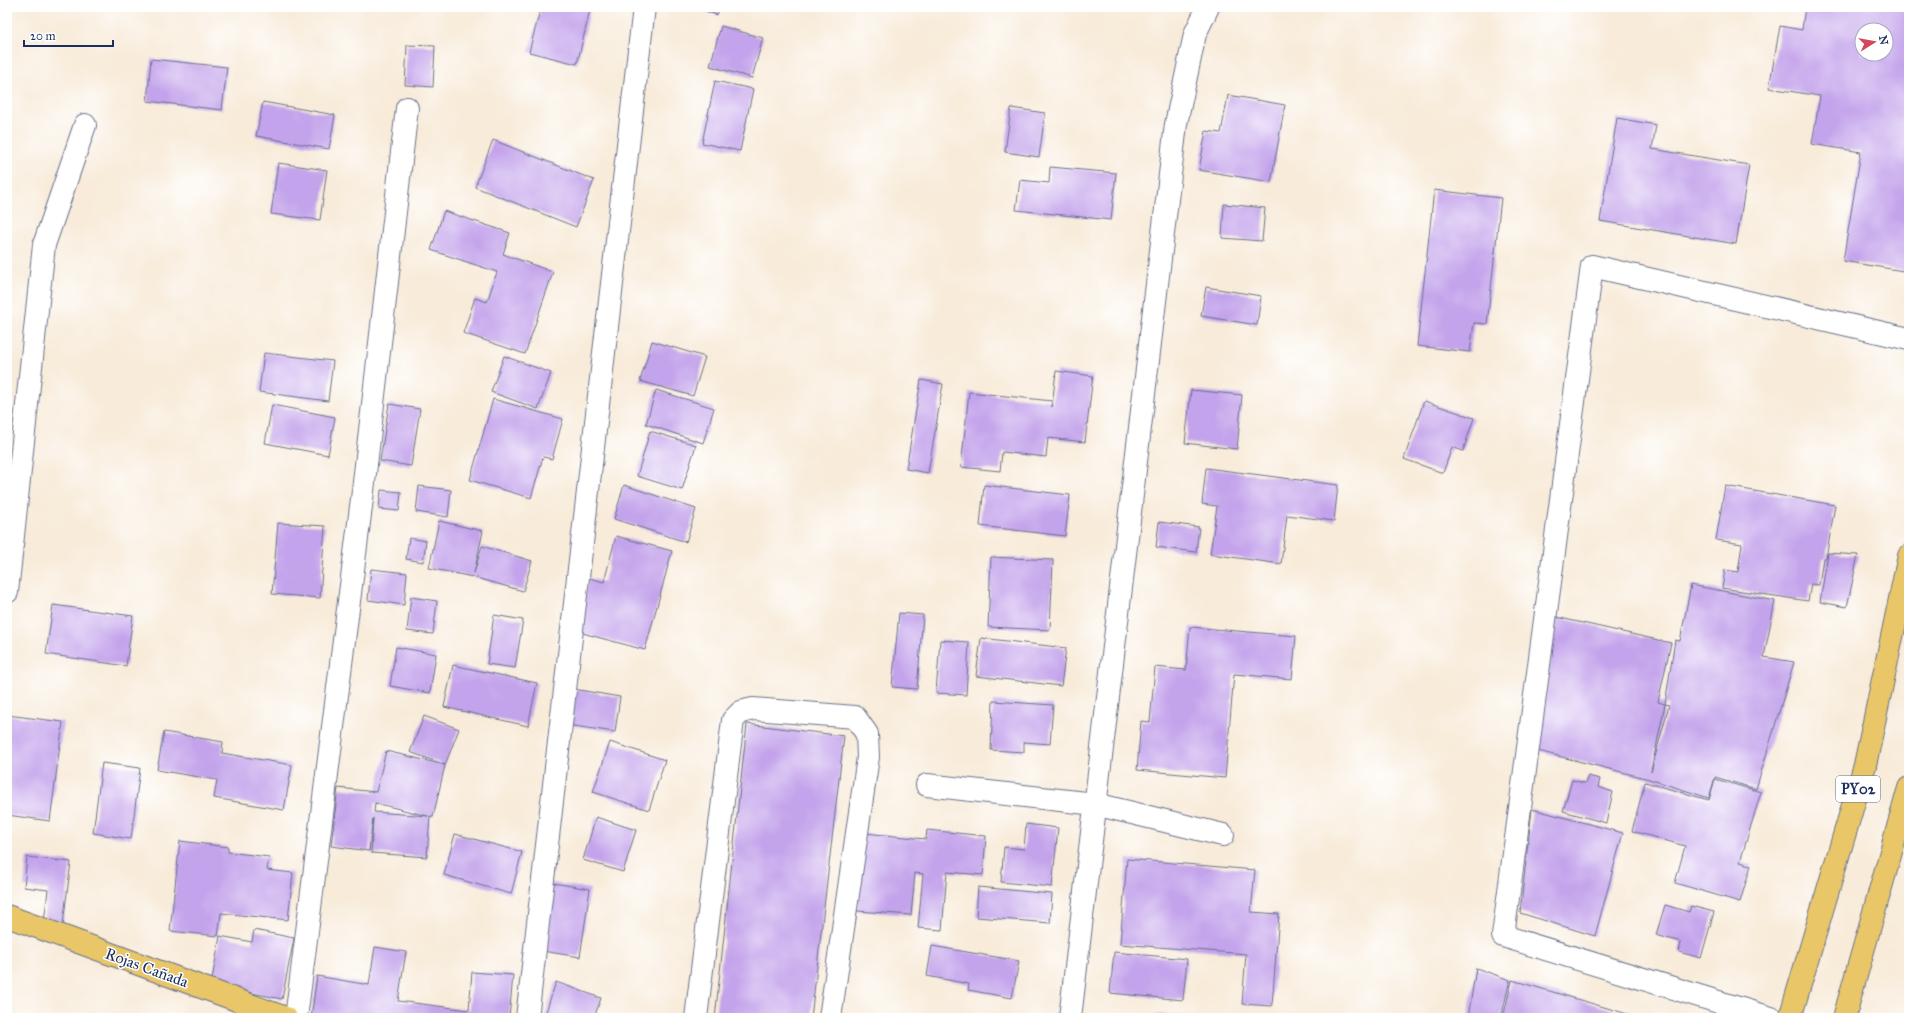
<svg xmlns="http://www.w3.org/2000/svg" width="1916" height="1025" viewBox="0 0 1916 1025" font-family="'IM FELL Great Primer',serif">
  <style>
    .building { fill: #c3a3eb; fill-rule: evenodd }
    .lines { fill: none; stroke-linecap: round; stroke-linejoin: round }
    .minor-casing { stroke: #687189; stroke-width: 24 }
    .major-casing { stroke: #687189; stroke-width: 24 }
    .highway-casing { stroke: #687189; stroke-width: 24 }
    .minor { stroke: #fff; stroke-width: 22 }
    .major { stroke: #e9c769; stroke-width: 22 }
    .highway { stroke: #e9c769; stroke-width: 22 }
    .labels { text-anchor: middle; stroke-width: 3; stroke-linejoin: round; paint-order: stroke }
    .shield { fill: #fff; stroke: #5f6d8e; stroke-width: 1 }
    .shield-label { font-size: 15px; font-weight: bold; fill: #1b2f5e }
    .street-label { font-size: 16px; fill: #1b2f5e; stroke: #fff }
  </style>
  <rect width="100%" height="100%" fill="#fff"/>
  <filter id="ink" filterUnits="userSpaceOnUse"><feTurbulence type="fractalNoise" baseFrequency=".025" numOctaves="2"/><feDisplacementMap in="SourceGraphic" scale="8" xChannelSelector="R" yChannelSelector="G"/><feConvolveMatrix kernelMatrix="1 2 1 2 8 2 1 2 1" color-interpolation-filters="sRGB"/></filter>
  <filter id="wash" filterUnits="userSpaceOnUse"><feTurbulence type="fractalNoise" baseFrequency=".012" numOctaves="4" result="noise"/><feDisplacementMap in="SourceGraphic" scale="16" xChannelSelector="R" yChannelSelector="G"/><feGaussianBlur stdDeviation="0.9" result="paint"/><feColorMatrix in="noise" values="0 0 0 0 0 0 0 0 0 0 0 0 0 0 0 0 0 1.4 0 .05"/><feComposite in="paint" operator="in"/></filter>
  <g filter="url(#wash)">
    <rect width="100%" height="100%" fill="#f8ebd9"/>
    <g id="blocks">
      <path class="building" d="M541,7H579L590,10L577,64L529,52Z
        M694,7H720L717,15Z
        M1805,7H1909V272L1843,261L1861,152L1812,144L1820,96L1769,88L1780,26L1802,30ZM1862,30H1886V54H1862Z
        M721,26L763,38L752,78L710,66Z
        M407,45L435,46L433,87L405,85Z
        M151,59L227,67L222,110L147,101Z
        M715,81L753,89L740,151L702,143Z
        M1228,95L1285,105L1271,182L1199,170L1206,131L1221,133Z
        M263,102L335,115L329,149L256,136Z
        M1011,108L1045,113L1039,157L1005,152Z
        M1617,118L1656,125L1652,149L1749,165L1736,244L1600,221Z
        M493,140L594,180L576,227L475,187Z
        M278,163L327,170L320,220L271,214Z
        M1050,167L1116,173L1111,220L1016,210L1020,180L1049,183Z
        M1434,190L1501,198L1487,324L1474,323L1470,352L1417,346Z
        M1224,204L1265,208L1262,241L1222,238Z
        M444,211L510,233L503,254L553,272L525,354L463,333L475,298L487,302L497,272L431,250Z
        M1206,287L1261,296L1257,325L1201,316Z
        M652,341L705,357L693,396L640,381Z
        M264,353L333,361L328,401L259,392Z
        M504,356L551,373L538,409L491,392Z
        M1056,371L1093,376L1085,442L1048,438L1046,457L1002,452L1000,471L961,467L969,392L1052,401V407Z
        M921,380L943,384L928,473L906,469Z
        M656,390L714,408L703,443L646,424Z
        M1191,390L1242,395L1237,449L1185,443Z
        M493,399L563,419L552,459L543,457L531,498L470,480Z
        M1424,401L1474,418L1463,451L1452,447L1443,473L1404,459Z
        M389,404L420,409L411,466L380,461Z
        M272,405L335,417L328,455L265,443Z
        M650,431L696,445L682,490L637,476Z
        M1206,468L1338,485L1334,521L1287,515L1281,564L1210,554L1217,506L1202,504Z
        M624,485L696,509L686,542L614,519Z
        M984,485L1070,495L1065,536L980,526Z
        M419,486L451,490L448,517L416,512Z
        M1725,486L1835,505L1826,558H1823L1819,585L1811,584L1808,601L1722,588L1725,570L1738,572L1742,544L1716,540Z
        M381,490L401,492L399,511L379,509Z
        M439,521L483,531L474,573L482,546L532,561L523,591L473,577L429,568Z
        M1159,522L1199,527L1196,552L1156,547Z
        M278,523L325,526L320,598L272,594Z
        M616,536L672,551L645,650L575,631L589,578L604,582Z
        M409,538L426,541L423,562L406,559Z
        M1828,553L1858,555L1847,607L1820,602Z
        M991,557L1053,560L1050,630L988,627Z
        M371,569L407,573L404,605L368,600Z
        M1691,585L1775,601L1764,657L1794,662L1756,789L1715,777L1709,798L1649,779L1538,751L1556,617L1671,643L1658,702L1665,704L1651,772L1669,705L1665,704L1675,640L1680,641Z
        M411,597L437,601L433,634L407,631Z
        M53,605L133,616L126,666L46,654Z
        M899,613L923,615L917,689L892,687Z
        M494,615L523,620L515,668L487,664Z
        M1190,627L1296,636L1292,679L1234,674L1225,778L1137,770L1141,721L1150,722L1155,667L1186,670Z
        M981,638L1066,648L1061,686L976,676Z
        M940,640L969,642L966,695L936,693Z
        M396,647L436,654L430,693L390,686Z
        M453,665L537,683L528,726L444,707Z
        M573,689L620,697L615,732L567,725Z
        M993,701L1053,705L1050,744L1024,742V752L991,750Z
        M7,715L63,722L50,821L7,815Z
        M424,716L459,729L445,765L433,817L430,816L427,857L371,853L373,818L369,851L331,846L338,788L376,792L386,751L445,765L410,752ZM375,803L428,816L374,812Z
        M747,724L844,736L811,1018H715Z
        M164,732L223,742L222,753L292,765L284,810L214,798L217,780L157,770Z
        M610,742L665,760L649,810L593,792Z
        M102,763L140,768L131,839L93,833Z
        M1588,776L1600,779L1598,787L1613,792L1606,823L1563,811L1572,780L1585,783Z
        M1715,779L1761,792L1740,862L1751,865L1740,902L1675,883L1685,846L1632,831L1645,782L1709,800Z
        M1532,809L1623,833L1595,936L1520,913Z
        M596,817L636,830L623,872L583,860Z
        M1026,824L1058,828L1052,887L1001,882L1004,847L1024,849Z
        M927,830L986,836L983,875L947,872L942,930L918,928L923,874L915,873L911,915L857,911L864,833L926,839Z
        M455,834L522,852L511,894L444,875Z
        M180,841L228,847V852L269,857L267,870L293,873L288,920L221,913L218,936L170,931Z
        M27,857L71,862L63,924L44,922L48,890L24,887Z
        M1127,859L1255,870L1251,912L1279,914L1272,1006L1242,1004L1246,954L1120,944Z
        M547,882L590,889L580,957L536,950Z
        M978,887L1052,894L1050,923L976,917Z
        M1665,905L1689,912L1691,906L1714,912L1701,958L1679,952L1681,942L1656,935Z
        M254,930L294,938L282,999L211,985L220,936L252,942Z
        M932,946L1019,961L1012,998L968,990L969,984L927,976Z
        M375,947L406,952L398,1001L469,1010L472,972L513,975L509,1018H311L317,976L369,985Z
        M1114,952L1187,959L1183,1000L1110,993Z
        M1476,968L1510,980L1501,1018H1468Z
        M1512,980L1631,1015L1630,1018H1503Z
        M556,982L601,998L594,1018H544Z
        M1156,1014L1194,1017V1018H1155Z"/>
    </g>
  </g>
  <g filter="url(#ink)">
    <use href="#blocks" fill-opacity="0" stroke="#687189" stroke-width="1"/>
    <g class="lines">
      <g class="minor-casing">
        <path id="minor" d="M7,592L44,245L85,125
          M927,785L1095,804L1223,835
          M296,1018L363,491L407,108
          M527,1018L644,7
          M696,1018L733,720L741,712L753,709L855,717L867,734L868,757L830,1018
          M1070,1018L1176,124L1195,34L1208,7
          M1771,1018L1503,936L1592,266L1909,339"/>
      </g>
      <g class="major-casing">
        <path id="major" d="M7,916L286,1018"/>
      </g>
      <g class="highway-casing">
        <path id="highway" d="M1790,1018L1865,765L1909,556
          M1844,1018L1909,788"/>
      </g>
      <use href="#minor" class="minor"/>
      <use href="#major" class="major"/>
      <use href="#highway" class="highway"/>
    </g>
  </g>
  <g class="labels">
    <rect class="shield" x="1836" y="776" width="44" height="26" rx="3"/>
    <g class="shield-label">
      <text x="1858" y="794">PY02</text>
    </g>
    <g class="street-label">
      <text transform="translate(147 967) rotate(20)" y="6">Rojas Cañada</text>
    </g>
  </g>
  <rect width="1916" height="1025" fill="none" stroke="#fff" stroke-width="24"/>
  <g transform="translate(1874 42) rotate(79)"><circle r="19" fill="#ffffff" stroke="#a4acbf"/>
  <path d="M0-3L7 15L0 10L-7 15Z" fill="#d1495b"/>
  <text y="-6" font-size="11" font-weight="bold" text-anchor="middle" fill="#1b2f5e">N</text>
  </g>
  <path d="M24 40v6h89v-6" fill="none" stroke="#1b2f5e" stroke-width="2"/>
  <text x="30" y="40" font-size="12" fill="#1b2f5e" stroke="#ffffff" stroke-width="3" paint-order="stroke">20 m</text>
</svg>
